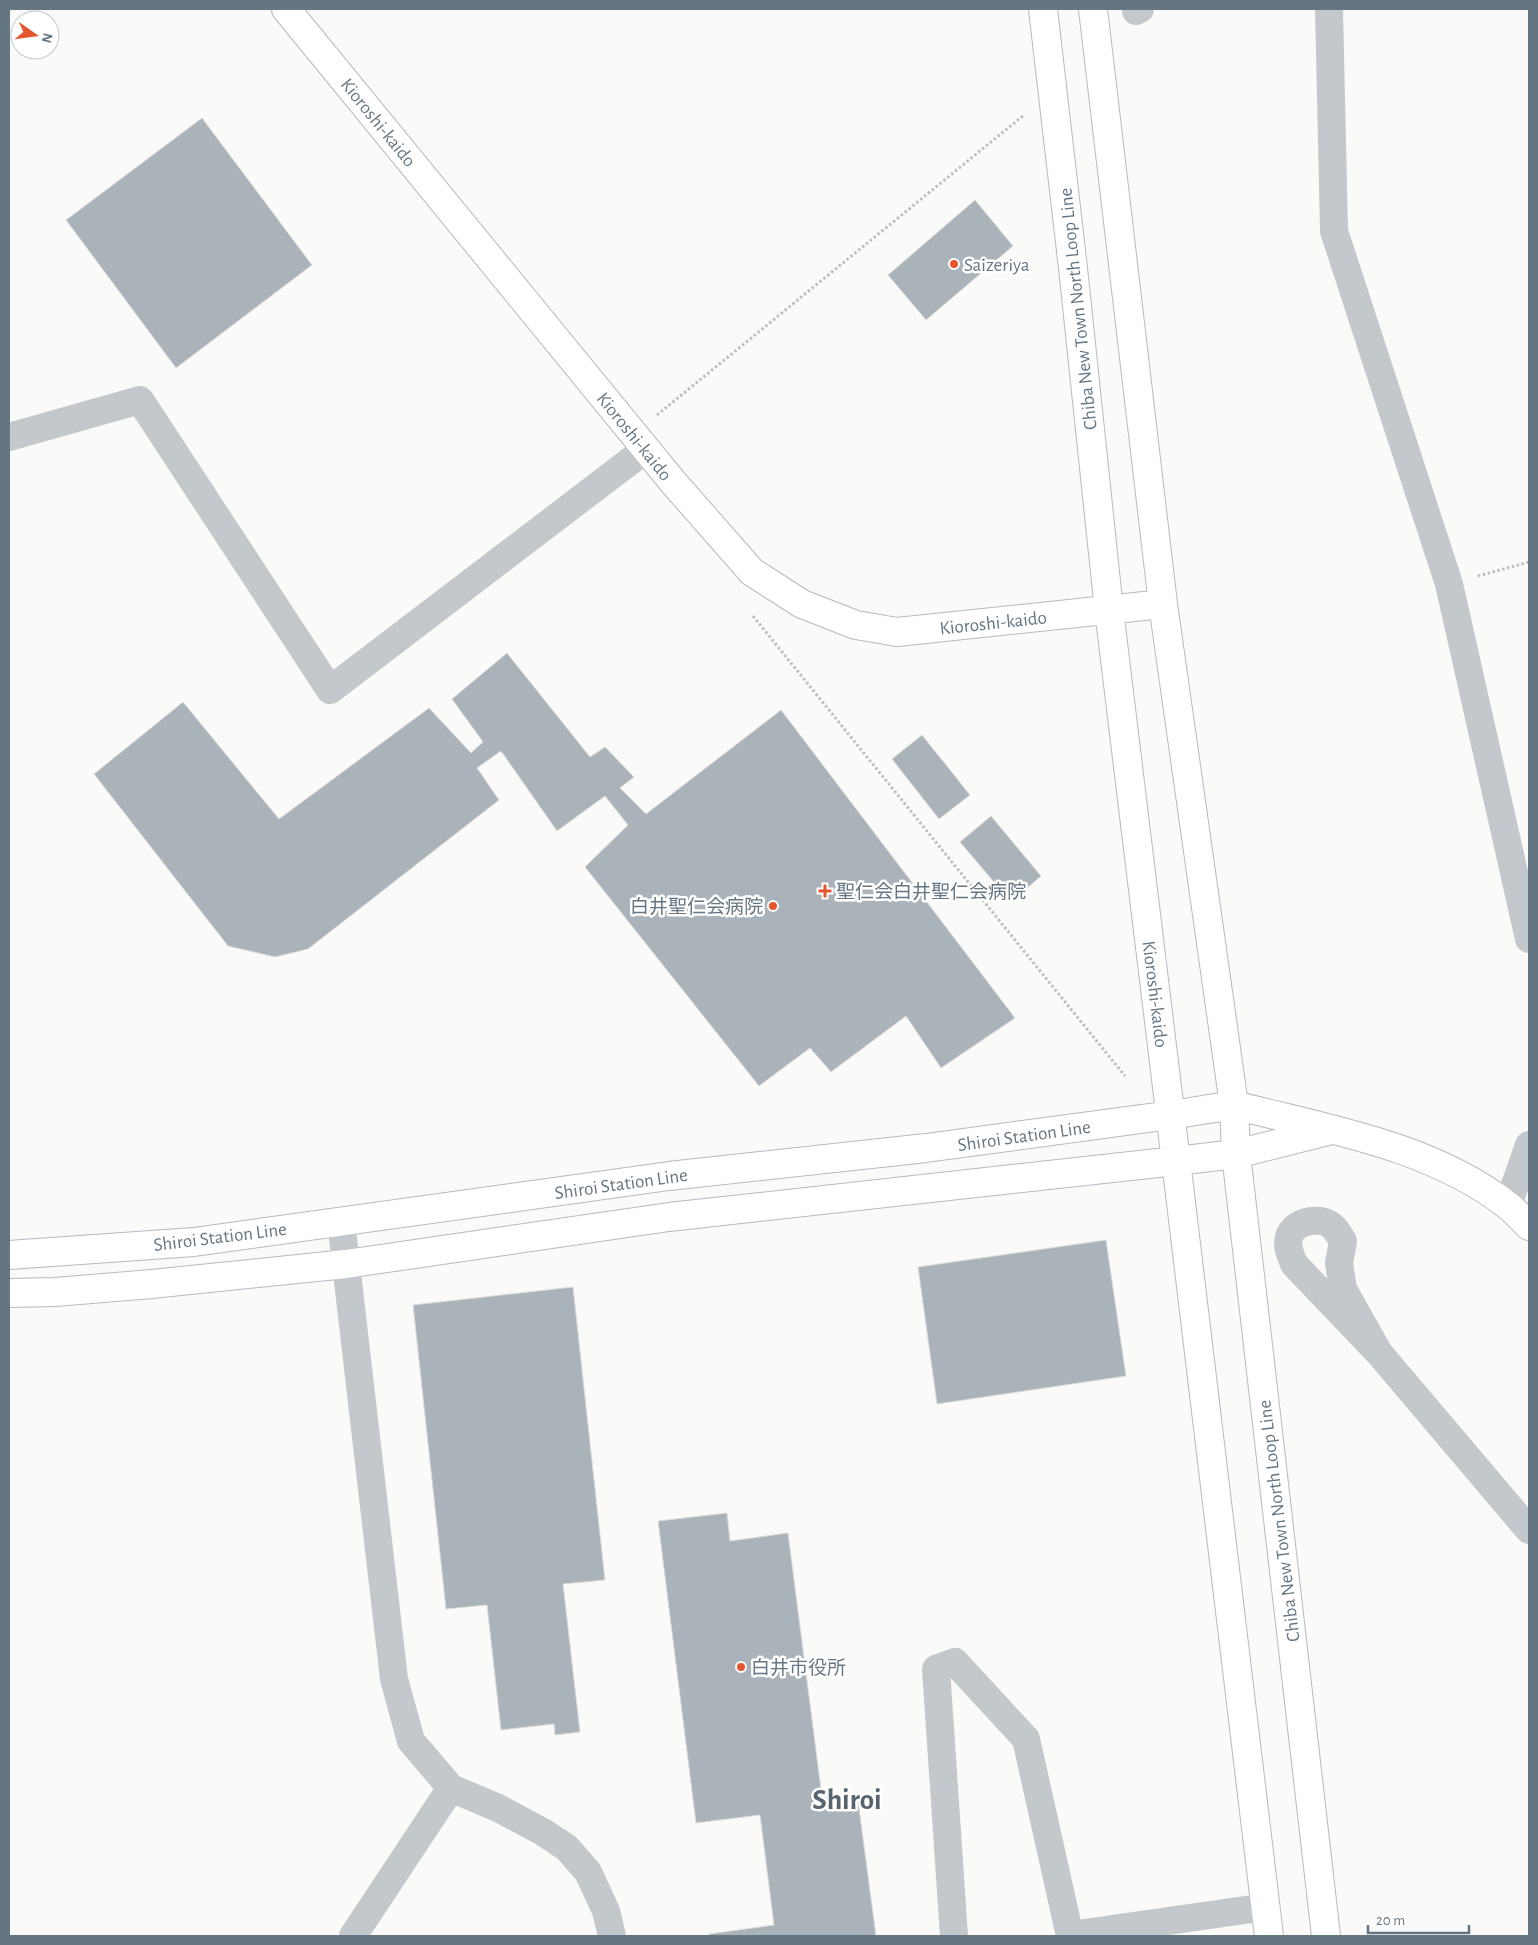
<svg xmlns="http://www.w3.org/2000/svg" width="1538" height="1945" viewBox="0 0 1538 1945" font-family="'Alegreya Sans','Noto Sans JP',sans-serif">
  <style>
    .building { fill: #aab3b9; stroke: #dcdcda }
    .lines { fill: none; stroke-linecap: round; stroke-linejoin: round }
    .major-casing { stroke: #b5babe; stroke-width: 30 }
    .path { stroke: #bbbfc2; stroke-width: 3; stroke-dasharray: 2.5 2.5; stroke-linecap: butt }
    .minor { stroke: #c3c8cc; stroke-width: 28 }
    .major { stroke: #fff; stroke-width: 28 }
    .poi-dot { fill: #e4572e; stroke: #fff; stroke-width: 2 }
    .labels { text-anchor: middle; stroke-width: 5; stroke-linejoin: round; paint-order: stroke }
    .street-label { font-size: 19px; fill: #657683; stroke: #fff }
    .poi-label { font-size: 19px; fill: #657683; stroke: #fff; text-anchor: start }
    .town-label { font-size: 29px; font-weight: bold; fill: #57646e; stroke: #fff }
  </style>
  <rect width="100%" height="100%" fill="#fafaf8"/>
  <path class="building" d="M202,118L312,265L176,368L66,220Z
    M975,200L1013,246L926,320L888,275Z
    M507,653L590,757L605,747L634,777L620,788L646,814L781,710L1015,1018L941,1068L906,1016L831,1072L810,1048L759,1086L585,867L628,825L605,796L557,831L501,751L477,768L499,800L308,949L275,957L228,946L94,774L183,702L279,819L429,708L471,753L483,742L452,699Z
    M922,735L970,795L939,819L892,759Z
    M991,816L1041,876L1011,902L960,842Z
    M1106,1240L1126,1376L937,1404L918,1267Z
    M573,1287L605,1580L563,1584L580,1732L555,1735L554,1724L501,1730L487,1605L446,1609L413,1305Z
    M727,1513L730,1541L788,1533L822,1797L857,1793L876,1936H710L709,1934L774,1925L760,1815L696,1823L658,1521Z"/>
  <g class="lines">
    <g class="major-casing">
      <path id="major" d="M286,9L673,482L752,572L802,604L856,625L897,632L1163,604L1234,1105C1324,1128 1432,1146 1507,1205C1515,1211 1522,1219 1529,1226
        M1043,9L1073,268L1109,610L1176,1161L1236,1154L1328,1131
        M1093,9L1163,604
        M9,1255L194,1242L669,1176L926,1148L1171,1115L1234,1105L1236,1154L1326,1936
        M9,1293L55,1292L152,1284L346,1264L669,1217L1176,1161L1269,1936"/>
    </g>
    <path class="path" d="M657,415L1024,115
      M1478,576L1529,562
      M753,616L1125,1076"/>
    <path class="minor" d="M1329,9L1334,231L1449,584L1529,939
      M1136,11L1140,9
      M9,437L140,400L330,690L646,449
      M1508,1205L1529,1145
      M341,1221L394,1679L411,1741L451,1788L498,1808L543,1832L567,1848L588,1872L606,1911L612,1936
      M1379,1353L1343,1289L1339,1263L1343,1241C1340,1237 1338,1232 1334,1228C1323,1215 1294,1220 1289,1237C1286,1247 1291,1255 1294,1264L1379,1353L1529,1530
      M1070,1935L1266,1907
      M353,1936L451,1788
      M954,1936L936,1669L955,1662L1026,1739L1070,1936"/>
    <use href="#major" class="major"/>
  </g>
  <g class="poi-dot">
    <circle cx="954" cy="264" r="5"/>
    <path d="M822.5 883.5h5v5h5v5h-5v5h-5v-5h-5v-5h5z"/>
    <circle cx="773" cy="906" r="5"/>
    <circle cx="741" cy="1667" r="5"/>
  </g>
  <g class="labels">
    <g class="street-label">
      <text transform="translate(379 122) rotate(51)" y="7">Kioroshi-kaido</text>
      <text transform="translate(1077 309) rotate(-96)" y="7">Chiba New Town North Loop Line</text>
      <text transform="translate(635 436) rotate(51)" y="7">Kioroshi-kaido</text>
      <text transform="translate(993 622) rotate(-6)" y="7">Kioroshi-kaido</text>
      <text transform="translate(1156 994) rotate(83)" y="7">Kioroshi-kaido</text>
      <text transform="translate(1024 1135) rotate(-8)" y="7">Shiroi Station Line</text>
      <text transform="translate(621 1183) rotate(-8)" y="7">Shiroi Station Line</text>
      <text transform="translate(220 1236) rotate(-7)" y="7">Shiroi Station Line</text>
      <text transform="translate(1278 1521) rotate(-97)" y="7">Chiba New Town North Loop Line</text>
    </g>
    <g class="poi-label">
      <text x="964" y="271">Saizeriya</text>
      <text x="836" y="898">聖仁会白井聖仁会病院</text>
      <text x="763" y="913" text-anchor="end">白井聖仁会病院</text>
      <text x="751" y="1674">白井市役所</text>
    </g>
    <g class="town-label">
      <text x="847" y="1809">Shiroi</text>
    </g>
  </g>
  <rect width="1538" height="1945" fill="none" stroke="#657683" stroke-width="20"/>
  <g transform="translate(35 35) rotate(104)"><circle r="24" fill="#ffffff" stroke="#c1c8cd"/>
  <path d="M0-4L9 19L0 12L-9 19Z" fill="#e4572e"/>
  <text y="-8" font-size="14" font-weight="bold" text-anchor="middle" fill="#657683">N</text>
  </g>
  <path d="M1368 1925v8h101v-8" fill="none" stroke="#657683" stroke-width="2.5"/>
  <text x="1376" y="1925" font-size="15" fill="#657683" stroke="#ffffff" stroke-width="4" paint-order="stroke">20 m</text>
</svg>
